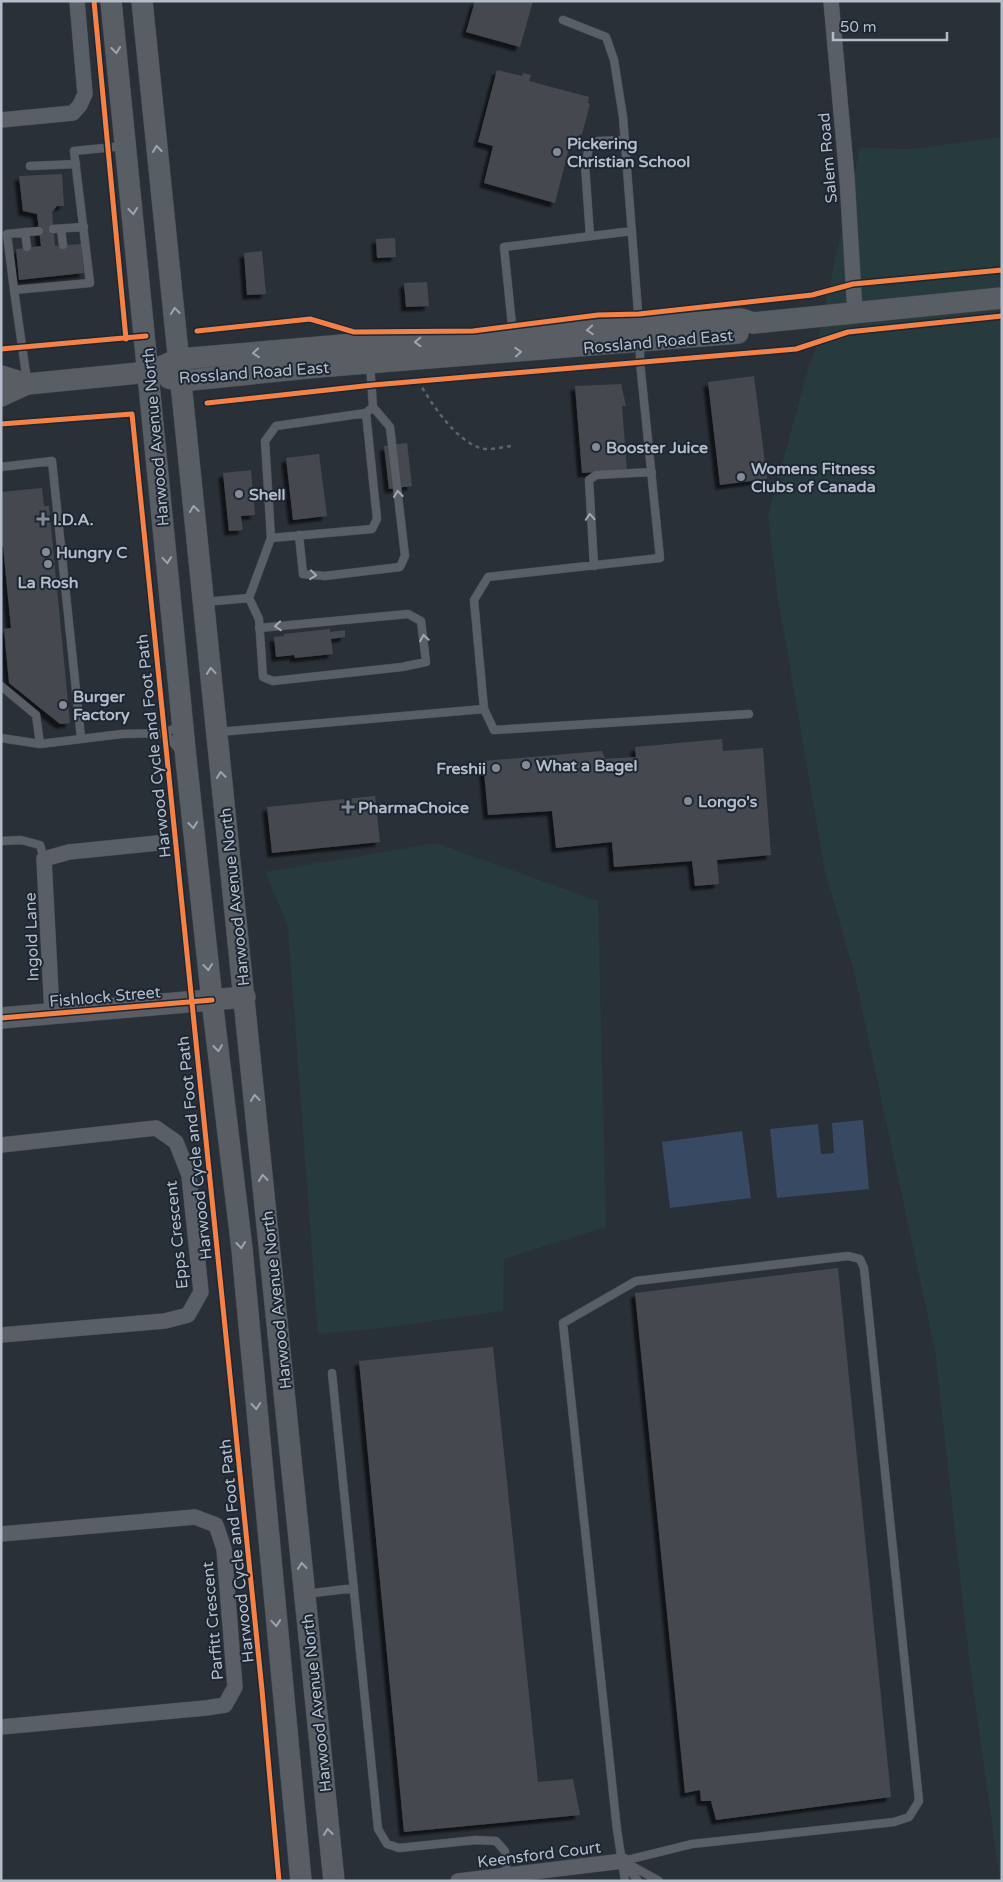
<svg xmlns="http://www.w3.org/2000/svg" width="1003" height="1882" viewBox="0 0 1003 1882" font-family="'Varela Round',sans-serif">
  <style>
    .green { fill: #273a3e }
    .water { fill: #384963 }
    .building { fill: #444950; filter: url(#shadow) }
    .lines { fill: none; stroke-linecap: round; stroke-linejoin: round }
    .lane-casing { stroke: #484c53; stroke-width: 9 }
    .street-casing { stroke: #484c53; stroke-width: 16 }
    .secondary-casing { stroke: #484c53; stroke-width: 22 }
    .path { stroke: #5d636a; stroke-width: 2.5; stroke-dasharray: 4 4; stroke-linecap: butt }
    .lane { stroke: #5a5e66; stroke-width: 8 }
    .street { stroke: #5a5e66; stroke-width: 15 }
    .secondary { stroke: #595d64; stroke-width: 21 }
    .cycleway-casing { stroke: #1d2633; stroke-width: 8 }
    .cycleway { stroke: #f48246; stroke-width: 5 }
    .oneway { stroke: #9da4b0 }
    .oneway2 { stroke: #a2a9b5 }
    .poi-dot { fill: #848b96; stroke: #1d2633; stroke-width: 2 }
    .labels { text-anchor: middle; stroke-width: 4; stroke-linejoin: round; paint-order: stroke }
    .poi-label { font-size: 16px; font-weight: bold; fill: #b4bcc9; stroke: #1d2633; text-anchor: start }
    .street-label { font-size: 16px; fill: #b4bcc9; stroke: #1d2633 }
  </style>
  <defs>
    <filter id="shadow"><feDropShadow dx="-4.5" dy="4.5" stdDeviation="1" flood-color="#0009"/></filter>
  </defs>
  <rect width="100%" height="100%" fill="#2a3038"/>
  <path class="green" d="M1002,137V1881H1000L969,1657L935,1350L854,972L825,871L778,598L768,515L809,366L816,347L860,148L912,149Z
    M436,843L598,901L606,1227L504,1259L503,1311L383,1328L318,1334L288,927L265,872Z"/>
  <path class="water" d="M863,1120L869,1189L777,1198L770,1129L818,1124L821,1154L834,1153L832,1123Z
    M742,1131L751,1198L670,1208L662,1142Z"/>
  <path class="building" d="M475,1H533L520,47L466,32Z
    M497,70L522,76L523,73L531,75L529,81L589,97L588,103L590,104L582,134L571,140L555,203L484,183L493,146L478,142Z
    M62,174L64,206H57L52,212L55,246L81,244L84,273L19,280L16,249L41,246L37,214L23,211L19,176Z
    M395,238L396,257L377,258L376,239Z
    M262,251L266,294L247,295L244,253Z
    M427,282L429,306L406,307L404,283Z
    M754,376L767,479L720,485L708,382Z
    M621,384L626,406H622L627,470L582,473L575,386Z
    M407,443L412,486L389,489L384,446Z
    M319,454L327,516L293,520L286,458Z
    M251,470L255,515L241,516L243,530L229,531L223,473Z
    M42,488L44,506H49L70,723L60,724L9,683L4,629L11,628L3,546H1V492Z
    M330,629V632L345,630V637L331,639L333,654L295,658L294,655L276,657L274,637L284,636V634Z
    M722,739L723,751L763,748L771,855L717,860L719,884L695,886L692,861L614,867L612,842L556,848L552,811L488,815L483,761L602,751L605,759L636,757L635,747Z
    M375,796L380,842L272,853L267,807Z
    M838,1268L891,1797L716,1820L711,1801H701L700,1790L685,1793L635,1293Z
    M493,1347L538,1782L573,1779L580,1815L404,1832L359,1361Z"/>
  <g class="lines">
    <g class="lane-casing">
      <path id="lane" d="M563,20L606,37L614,60L623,117L639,325
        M30,166L76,164
        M53,229L84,227
        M61,229L63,245
        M25,232L27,247
        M590,236L585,165L589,148L598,141L625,140
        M14,290L7,234L39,231
        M513,335L504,247L632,231
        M27,381L14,290L90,283L74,151L124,146
        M1,467L52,461L81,738
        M299,535L303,574L325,576L400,567L405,556L390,427L373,407
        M271,538L372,529L377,519L366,413
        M594,566L589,480L596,475L652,472
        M249,598L259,619L263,677L273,681L402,667L426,662L421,621L408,614L259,628
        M205,602L249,598L271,538L265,441L276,426L366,413L373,407L370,364
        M1,686L36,715L40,744L122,734L165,733L181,725
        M484,709L494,730L749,714
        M219,732L484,709L474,600L488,577L660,558L640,362V341
        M165,733L179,750
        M1,738L40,744
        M1,841L21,840L40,845L44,859
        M332,1373L378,1829L387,1844L399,1848L476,1840L496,1841L505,1851L507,1876
        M306,1594L354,1588
        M623,1861L692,1844L894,1822L909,1817L919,1801L864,1268L860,1259L848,1256L636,1281L563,1323L617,1830L625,1881
        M623,1861L659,1881
        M626,1865L638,1881"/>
    </g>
    <g class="street-casing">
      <path id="street" d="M831,1L847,178L855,313
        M1,120L73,113L80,105L85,94L77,1
        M52,1013L44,859L69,852L158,843
        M1,1145L156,1128L176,1142L189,1175L201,1292L188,1315L165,1321L1,1335
        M1,1534L195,1517L216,1525L224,1549L235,1687L225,1705L206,1708L1,1727
        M458,1881L623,1861"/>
    </g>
    <g class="secondary-casing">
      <path id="secondary" d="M111,1L186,759L212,1000L242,1249L301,1881
        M142,1L334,1881
        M1,376L27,384
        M169,378L181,381L318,367L738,333
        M1,396L27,384L149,372L179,359L367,343L467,340L741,319L753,323L1002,298
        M1,1018L245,997"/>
    </g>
    <path class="path" d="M418,381C432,404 454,439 480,448C489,451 502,447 511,446"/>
    <use href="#lane" class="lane"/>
    <use href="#street" class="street"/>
    <use href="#secondary" class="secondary"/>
    <g class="cycleway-casing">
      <path id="cycleway" d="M94,1L126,339
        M197,331L310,319L354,332L473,331L598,315L639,314L812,295L853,284L1002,270
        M1,349L146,336
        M207,403L373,385L796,349L848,332L1002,316
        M1,424L132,414L262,1690L279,1881
        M1,1018L212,1000"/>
    </g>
    <use href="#cycleway" class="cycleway"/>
  </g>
  <defs><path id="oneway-chevron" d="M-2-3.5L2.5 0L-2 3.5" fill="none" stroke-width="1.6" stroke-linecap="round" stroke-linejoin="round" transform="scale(1.25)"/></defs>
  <g class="oneway">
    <use href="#oneway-chevron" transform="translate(116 50) rotate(84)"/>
    <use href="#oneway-chevron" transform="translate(157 149) rotate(-96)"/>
    <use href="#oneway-chevron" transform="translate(133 211) rotate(84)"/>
    <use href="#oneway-chevron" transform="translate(175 311) rotate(-96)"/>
    <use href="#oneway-chevron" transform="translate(590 330) rotate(176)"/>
    <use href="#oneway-chevron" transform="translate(418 342) rotate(178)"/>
    <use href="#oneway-chevron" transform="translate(518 352) rotate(-4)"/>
    <use href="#oneway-chevron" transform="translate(256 353) rotate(175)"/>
    <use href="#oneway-chevron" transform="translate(194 509) rotate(-96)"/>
    <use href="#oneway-chevron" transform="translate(167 560) rotate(85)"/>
    <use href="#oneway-chevron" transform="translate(211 671) rotate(-95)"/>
    <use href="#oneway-chevron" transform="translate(221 775) rotate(-96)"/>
    <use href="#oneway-chevron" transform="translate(193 825) rotate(84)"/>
    <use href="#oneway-chevron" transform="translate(208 967) rotate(84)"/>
    <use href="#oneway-chevron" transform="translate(218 1048) rotate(83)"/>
    <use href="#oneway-chevron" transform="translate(255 1098) rotate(-96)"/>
    <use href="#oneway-chevron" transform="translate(263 1178) rotate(-96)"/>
    <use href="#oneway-chevron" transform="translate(241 1245) rotate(84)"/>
    <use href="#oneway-chevron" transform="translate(256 1406) rotate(85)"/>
    <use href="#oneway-chevron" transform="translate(302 1566) rotate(-96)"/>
    <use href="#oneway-chevron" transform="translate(276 1623) rotate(85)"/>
    <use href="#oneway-chevron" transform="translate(328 1832) rotate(-96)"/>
  </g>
  <g class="oneway2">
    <use href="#oneway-chevron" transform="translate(398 494) rotate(-97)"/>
    <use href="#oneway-chevron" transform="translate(590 517) rotate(-94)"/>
    <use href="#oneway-chevron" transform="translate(313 575) rotate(6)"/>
    <use href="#oneway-chevron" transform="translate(278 626) rotate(175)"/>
    <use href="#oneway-chevron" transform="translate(424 638) rotate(-99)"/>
  </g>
  <g class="poi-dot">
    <circle cx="557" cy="152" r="5"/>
    <circle cx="596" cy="447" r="5"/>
    <circle cx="741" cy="477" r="5"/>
    <circle cx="239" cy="494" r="5"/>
    <path d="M40.5 511.5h5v5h5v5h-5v5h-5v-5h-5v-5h5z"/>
    <circle cx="46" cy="552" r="5"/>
    <circle cx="48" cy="564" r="5"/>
    <circle cx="63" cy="705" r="5"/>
    <circle cx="526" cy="765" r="5"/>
    <circle cx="496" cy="768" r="5"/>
    <circle cx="688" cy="801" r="5"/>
    <path d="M345.5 799.5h5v5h5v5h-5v5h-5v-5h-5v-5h5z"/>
  </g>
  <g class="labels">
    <g class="poi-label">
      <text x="567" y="149">Pickering<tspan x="567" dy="18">Christian School</tspan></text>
      <text x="606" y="453">Booster Juice</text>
      <text x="751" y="474">Womens Fitness<tspan x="751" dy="18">Clubs of Canada</tspan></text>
      <text x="249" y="500">Shell</text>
      <text x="53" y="525">I.D.A.</text>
      <text x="56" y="558">Hungry C</text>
      <text x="48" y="588" text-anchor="middle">La Rosh</text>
      <text x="73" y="702">Burger<tspan x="73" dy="18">Factory</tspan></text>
      <text x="536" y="771">What a Bagel</text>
      <text x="486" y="774" text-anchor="end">Freshii</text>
      <text x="698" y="807">Longo's</text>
      <text x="358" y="813">PharmaChoice</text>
    </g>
    <g class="street-label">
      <text transform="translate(827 158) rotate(-95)" y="6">Salem Road</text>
      <text transform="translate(658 341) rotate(-5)" y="6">Rossland Road East</text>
      <text transform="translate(254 372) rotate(-4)" y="6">Rossland Road East</text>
      <text transform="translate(155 437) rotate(-95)" y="6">Harwood Avenue North</text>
      <text transform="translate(153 746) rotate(-96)" y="6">Harwood Cycle and Foot Path</text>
      <text transform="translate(234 897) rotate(-96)" y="6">Harwood Avenue North</text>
      <text transform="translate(31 937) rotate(-92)" y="6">Ingold Lane</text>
      <text transform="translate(105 996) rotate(-5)" y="6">Fishlock Street</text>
      <text transform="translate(194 1148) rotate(-96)" y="6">Harwood Cycle and Foot Path</text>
      <text transform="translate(176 1235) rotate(-96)" y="6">Epps Crescent</text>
      <text transform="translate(276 1300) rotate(-96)" y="6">Harwood Avenue North</text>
      <text transform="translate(236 1551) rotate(-96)" y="6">Harwood Cycle and Foot Path</text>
      <text transform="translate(212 1621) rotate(-95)" y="6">Parfitt Crescent</text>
      <text transform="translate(316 1703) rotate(-96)" y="6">Harwood Avenue North</text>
      <text transform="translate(539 1854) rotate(-7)" y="6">Keensford Court</text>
    </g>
  </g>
  <rect width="1003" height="1882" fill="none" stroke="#b4bcc9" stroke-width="5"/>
  <path d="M833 32v8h114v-8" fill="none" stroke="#b4bcc9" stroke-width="2.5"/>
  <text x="840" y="32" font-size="15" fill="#b4bcc9" stroke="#1d2633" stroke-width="4" paint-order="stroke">50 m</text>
</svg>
